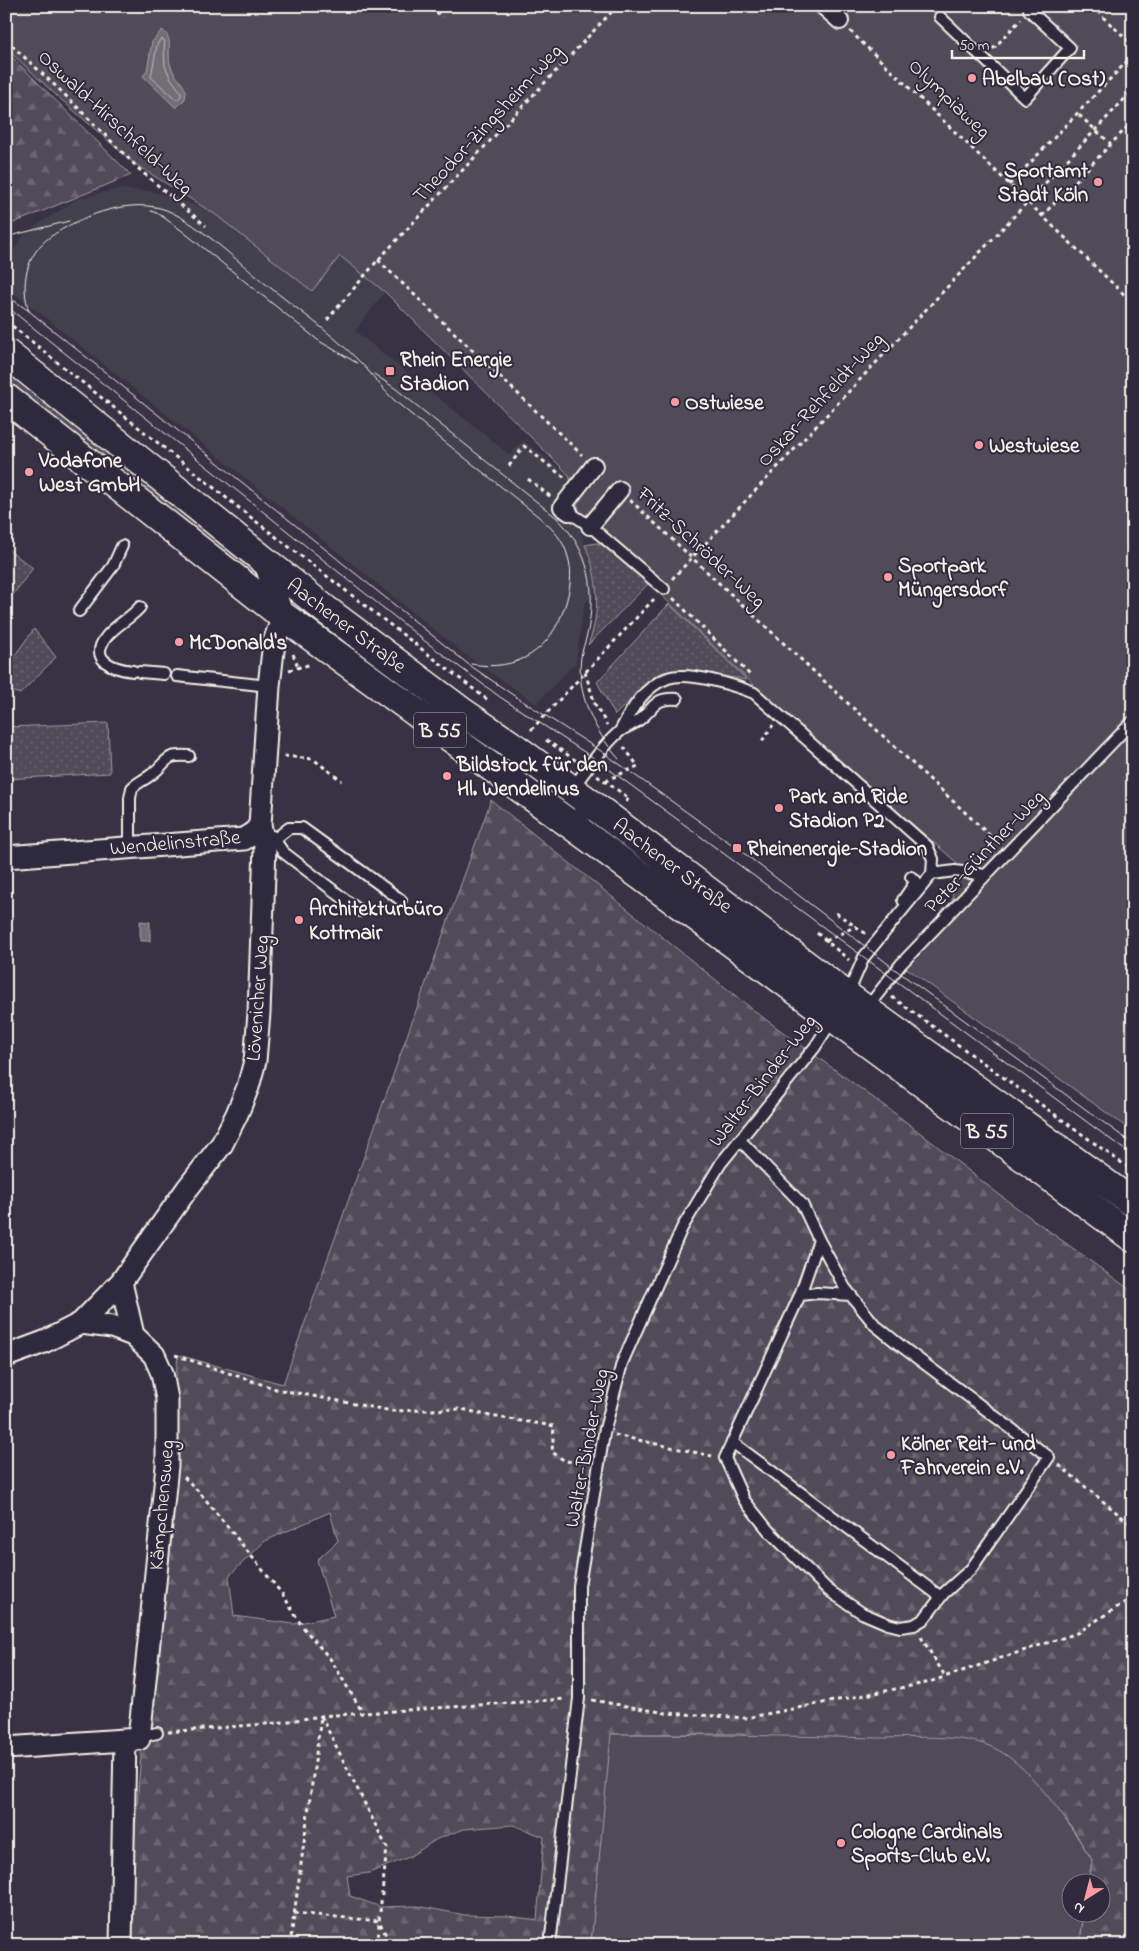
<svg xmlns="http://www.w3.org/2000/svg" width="1139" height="1951" viewBox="0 0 1139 1951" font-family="'Indie Flower',sans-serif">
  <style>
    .built { fill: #433f4e }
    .grass { fill: url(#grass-dots); stroke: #a29ea0 }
    .forest { fill: url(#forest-firs); stroke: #a29ea0; fill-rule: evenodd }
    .garden { fill: #504b59; stroke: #a29ea0 }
    .water { fill: #726e77; stroke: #a6a2a4 }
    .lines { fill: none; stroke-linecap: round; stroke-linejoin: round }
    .shore { stroke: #c0bdbb; stroke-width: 1 }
    .service-casing { stroke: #f4f1e8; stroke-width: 14 }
    .pedestrian-casing { stroke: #f4f1e8; stroke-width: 20 }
    .minor-casing { stroke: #f4f1e8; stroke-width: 25 }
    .primary-casing { stroke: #f4f1e8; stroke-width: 31 }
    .path { stroke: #f4f1e8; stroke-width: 3; stroke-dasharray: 4 4; stroke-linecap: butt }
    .service { stroke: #2f2a3d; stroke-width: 10 }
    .pedestrian { stroke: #2f2a3d; stroke-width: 16 }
    .minor { stroke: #2f2a3d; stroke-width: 21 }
    .primary { stroke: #2f2a3d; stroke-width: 28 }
    .tram { stroke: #f4f1e8; stroke-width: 1 }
    .poi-dot { fill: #ff9aa2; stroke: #2f2a3d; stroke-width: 2 }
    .labels { text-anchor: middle; stroke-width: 4; stroke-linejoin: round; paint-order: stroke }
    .shield { fill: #2f2a3d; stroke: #b9b5b5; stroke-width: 1 }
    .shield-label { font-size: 20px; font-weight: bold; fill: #f4f1e8 }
    .poi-label { font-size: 21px; font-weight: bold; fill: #f4f1e8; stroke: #2f2a3d; text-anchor: start }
    .street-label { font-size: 21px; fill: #f4f1e8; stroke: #2f2a3d }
  </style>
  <defs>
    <pattern id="grass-dots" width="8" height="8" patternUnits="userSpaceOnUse" patternTransform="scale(1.25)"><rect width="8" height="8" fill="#504b59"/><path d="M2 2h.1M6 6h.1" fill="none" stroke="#6a6571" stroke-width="1.8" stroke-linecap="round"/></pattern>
    <pattern id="forest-firs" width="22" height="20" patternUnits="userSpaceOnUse" patternTransform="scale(1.25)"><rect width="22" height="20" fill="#504b59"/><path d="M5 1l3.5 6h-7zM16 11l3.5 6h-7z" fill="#6a6571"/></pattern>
  </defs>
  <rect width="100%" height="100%" fill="#373244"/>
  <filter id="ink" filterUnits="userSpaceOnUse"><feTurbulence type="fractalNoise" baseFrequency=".02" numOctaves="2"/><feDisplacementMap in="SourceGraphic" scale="10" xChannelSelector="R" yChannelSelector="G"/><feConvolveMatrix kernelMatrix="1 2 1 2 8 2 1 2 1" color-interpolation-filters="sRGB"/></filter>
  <g filter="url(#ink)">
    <path class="built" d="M117,189L151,191L202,207L216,215L340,256L385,292L355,331L510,455L523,440L570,477L611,490L580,528L597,589L584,605L576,662L536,704L462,652L51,322L6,287V262L25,233L77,199Z"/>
    <path class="grass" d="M6,366L260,573L264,587L6,381Z
      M596,543L610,548L648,584L588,645C601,612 599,578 585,545Z
      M6,548L33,568L6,604Z
      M669,604L747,680C723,677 680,665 657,674L615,715L597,682Z
      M34,629L56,657L20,694L6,689V661L9,657L12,659Z
      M108,723L110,773L6,779V727Z"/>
    <path class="forest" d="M6,51L131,175L6,226Z
      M491,800L761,1016L901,1118L1005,1199L1133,1292V1945H1079L1084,1914H1102V1884L1088,1883L1092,1860L1071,1826L1027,1773L740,1734H612L591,1945H126L140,1767L178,1355L283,1384ZM330,1512L338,1541L317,1560L334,1616L294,1624L234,1616L229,1576L265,1541ZM513,1825L544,1837L537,1920L508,1916L465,1915L417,1906L381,1907L350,1896L347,1876L369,1873L409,1857L437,1839L464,1829Z"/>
    <path class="garden" d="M6,6H1133V1132L901,964L951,911L956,862L758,689L616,551L584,527L569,475L385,292L340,256L312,291L216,215L135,164L57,96L6,48Z
      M611,1734C700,1734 788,1736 877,1738C911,1738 966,1733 996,1749C1032,1767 1071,1826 1092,1860L1088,1883L1072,1884V1914H1084L1079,1945H591Z"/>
    <path class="water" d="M162,30C174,38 167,50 170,63C172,74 182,81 186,91L185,99L176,108L143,76L147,71L152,42Z
      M140,921L150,922V941H140Z"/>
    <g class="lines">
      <path class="shore" d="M161,39L165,41L164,50L165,66L171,79L181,92V96L177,100L151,77L157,45Z"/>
      <g class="service-casing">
        <path id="service" d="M940,17L1025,98L1070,48L1029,10L1033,6
          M569,512L590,526L664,589
          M79,611L113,566L122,546
          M133,671C114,669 87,660 107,636C117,624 131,618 140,607
          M140,672L164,674
          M177,676L269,686
          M620,731C631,710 644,686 668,678C688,671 734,685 754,693L927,846L933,859L932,874L864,957L847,996
          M586,827L572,789C586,770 601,748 619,732C625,727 633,725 639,720C655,708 654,697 677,699
          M272,836L283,852L360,911
          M275,839L289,828H302L401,900
          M130,847V798L132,788C138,782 146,779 152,774C169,761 164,754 189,756
          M932,874L955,871L985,875
          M903,900L916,881L911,877
          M867,1008L901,964L1133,721
          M740,1140L802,1204L819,1240L800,1295L725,1458L744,1500L768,1530L828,1590L862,1613L888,1624L900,1627L914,1625L924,1619L944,1593L971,1569L1049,1457L901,1346L875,1325L845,1288L819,1240
          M800,1295L817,1293L851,1295
          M732,1442L941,1597
          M139,1737L157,1733
          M550,1945L579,1698V1586L604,1433L622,1363L682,1228L721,1163L815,1047L833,1019"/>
      </g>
      <g class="pedestrian-casing">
        <path id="pedestrian" d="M823,6L840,21
          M569,512L562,507L594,466
          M590,526L620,490"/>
      </g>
      <g class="minor-casing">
        <path id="minor" d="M6,857L244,839L253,834L260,825L269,686L274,642L283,616L264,561
          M121,1282L133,1335
          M6,1356L44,1342L81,1323L121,1282L187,1189L222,1144L237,1114L248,1087L255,1061L259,1013L265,846L260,825
          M6,1748L139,1739L167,1466V1399L162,1373L154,1355L133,1335L112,1327L81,1323
          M121,1945L125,1740"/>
      </g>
      <g class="primary-casing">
        <path id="primary" d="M6,353L326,610L461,711L514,747L613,820L847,996L1133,1203
          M6,398L283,616L596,843L1133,1238"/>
      </g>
      <path class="path" d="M430,6L442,17
        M1091,6L1133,45
        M850,31L1133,303
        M6,40L62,92L141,171L206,226
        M993,49L1021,19
        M1079,115L1111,144
        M1009,185L1133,55
        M1042,216L1133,121
        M378,260L582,455
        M327,320L378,260L617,6
        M6,321L249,516L489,701
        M509,466L524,446L565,478
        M528,479L551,497
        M630,500L999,844
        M672,579L1133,90
        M673,598L752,677
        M293,654L298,667
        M289,670L312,664
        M585,672L595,704L607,725
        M531,730L654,599
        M546,740L578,762
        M762,741L773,725
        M284,756L313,759L342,781
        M597,776L629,798L626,802
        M605,781L638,766L623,746
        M836,913L868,935
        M817,933L849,960
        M826,941L856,926
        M892,997L1133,1171
        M175,1355L276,1389L392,1411L462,1409L490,1416L554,1426L552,1452L565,1461L586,1463
        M615,1435L712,1456
        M1059,1465L1133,1526
        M184,1477L201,1494L283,1595L302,1626L331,1660L363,1713
        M921,1637L945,1676
        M592,1700L666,1713L746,1718L926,1683L1077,1633L1133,1597
        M321,1716L387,1848L379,1921L391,1945
        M168,1732L277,1723L321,1716L566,1699
        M294,1913L379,1921L378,1945
        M290,1945L321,1717
        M1131,1945L1133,1936"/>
      <use href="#service" class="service"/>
      <use href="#pedestrian" class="pedestrian"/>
      <use href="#minor" class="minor"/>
      <use href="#primary" class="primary"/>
      <path class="tram" d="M151,211L159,214L181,230L319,341L357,363
        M6,237L69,221
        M6,295L29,311L468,664L513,695L601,751L737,848L896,970L1133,1144
        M6,306L426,642L500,697L595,759L685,825L1133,1156
        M29,311C20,285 26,254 50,237C79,217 124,199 160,208C191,216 240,264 267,285C297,309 330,332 357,359C371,372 381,388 395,401C442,441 491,478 539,517C552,528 564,540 568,557C573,573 570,590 565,606C550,651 518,672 471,664
        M374,374L396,389L557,518C590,551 597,591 587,635C585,643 582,650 581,657C576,695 595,732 619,759"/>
    </g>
  </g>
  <g class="poi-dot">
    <circle cx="972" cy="78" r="5"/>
    <circle cx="1098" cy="182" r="5"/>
    <rect x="385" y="366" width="10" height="10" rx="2.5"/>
    <circle cx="675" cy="402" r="5"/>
    <circle cx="979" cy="445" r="5"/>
    <circle cx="29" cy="472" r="5"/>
    <circle cx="888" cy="577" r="5"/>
    <circle cx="179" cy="642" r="5"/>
    <circle cx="447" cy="776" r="5"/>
    <circle cx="779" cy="808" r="5"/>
    <rect x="732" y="843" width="10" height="10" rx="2.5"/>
    <circle cx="299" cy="920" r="5"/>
    <circle cx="891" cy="1455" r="5"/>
    <circle cx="841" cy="1843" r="5"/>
  </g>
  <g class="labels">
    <g class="shield">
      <rect x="414" y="712.5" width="52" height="35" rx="4"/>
      <rect x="961" y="1113.5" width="52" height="35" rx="4"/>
    </g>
    <g class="shield-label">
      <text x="440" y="737">B 55</text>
      <text x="987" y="1138">B 55</text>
    </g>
    <g class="poi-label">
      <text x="982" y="85">Abelbau (Ost)</text>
      <text x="1088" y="177" text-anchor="end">Sportamt<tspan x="1088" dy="24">Stadt Köln</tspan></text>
      <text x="400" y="366">Rhein Energie<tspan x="400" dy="24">Stadion</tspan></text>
      <text x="685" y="409">Ostwiese</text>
      <text x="989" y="452">Westwiese</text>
      <text x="39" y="467">Vodafone<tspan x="39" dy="24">West GmbH</tspan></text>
      <text x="898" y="572">Sportpark<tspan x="898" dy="24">Müngersdorf</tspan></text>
      <text x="189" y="649">McDonald's</text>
      <text x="457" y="771">Bildstock für den<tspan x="457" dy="24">Hl. Wendelinus</tspan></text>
      <text x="789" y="803">Park and Ride<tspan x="789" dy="24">Stadion P2</tspan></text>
      <text x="747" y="855">Rheinenergie-Stadion</text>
      <text x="309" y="915">Architekturbüro<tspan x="309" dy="24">Kottmair</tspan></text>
      <text x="901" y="1450">Kölner Reit- und<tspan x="901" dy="24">Fahrverein e.V.</tspan></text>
      <text x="851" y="1838">Cologne Cardinals<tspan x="851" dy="24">Sports-Club e.V.</tspan></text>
    </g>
    <g class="street-label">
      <text transform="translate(950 98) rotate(44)" y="7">Olympiaweg</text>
      <text transform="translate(116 122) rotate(43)" y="7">Oswald-Hirschfeld-Weg</text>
      <text transform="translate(487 123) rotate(-47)" y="7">Theodor-Zingsheim-Weg</text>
      <text transform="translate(820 399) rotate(-47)" y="7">Oskar-Rehfeldt-Weg</text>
      <text transform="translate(702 547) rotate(43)" y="7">Fritz-Schröder-Weg</text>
      <text transform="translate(347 625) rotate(37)" y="7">Aachener Straße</text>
      <text transform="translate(175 842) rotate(-5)" y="7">Wendelinstraße</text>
      <text transform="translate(984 851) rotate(-46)" y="7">Peter-Günther-Weg</text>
      <text transform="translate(673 865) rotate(37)" y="7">Aachener Straße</text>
      <text transform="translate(257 998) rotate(-86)" y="7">Lövenicher Weg</text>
      <text transform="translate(762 1080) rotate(-52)" y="7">Walter-Binder-Weg</text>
      <text transform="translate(586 1448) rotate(-79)" y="7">Walter-Binder-Weg</text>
      <text transform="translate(161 1505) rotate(-85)" y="7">Kämpchensweg</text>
    </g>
  </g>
  <rect width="1139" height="1951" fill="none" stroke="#2f2a3d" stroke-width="25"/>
  <rect x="12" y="12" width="1114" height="1926" fill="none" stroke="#f4f1e8" stroke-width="2" filter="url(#ink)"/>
  <g transform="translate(1086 1898) rotate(216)"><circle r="24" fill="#2f2a3d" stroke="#7e7a81"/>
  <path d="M0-4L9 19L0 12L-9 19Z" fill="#ff9aa2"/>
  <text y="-8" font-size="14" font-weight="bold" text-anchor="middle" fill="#f4f1e8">N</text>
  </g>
  <path d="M952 50v8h132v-8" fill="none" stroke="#f4f1e8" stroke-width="2.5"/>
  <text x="959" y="50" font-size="15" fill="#f4f1e8" stroke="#2f2a3d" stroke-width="4" paint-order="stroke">50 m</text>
</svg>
